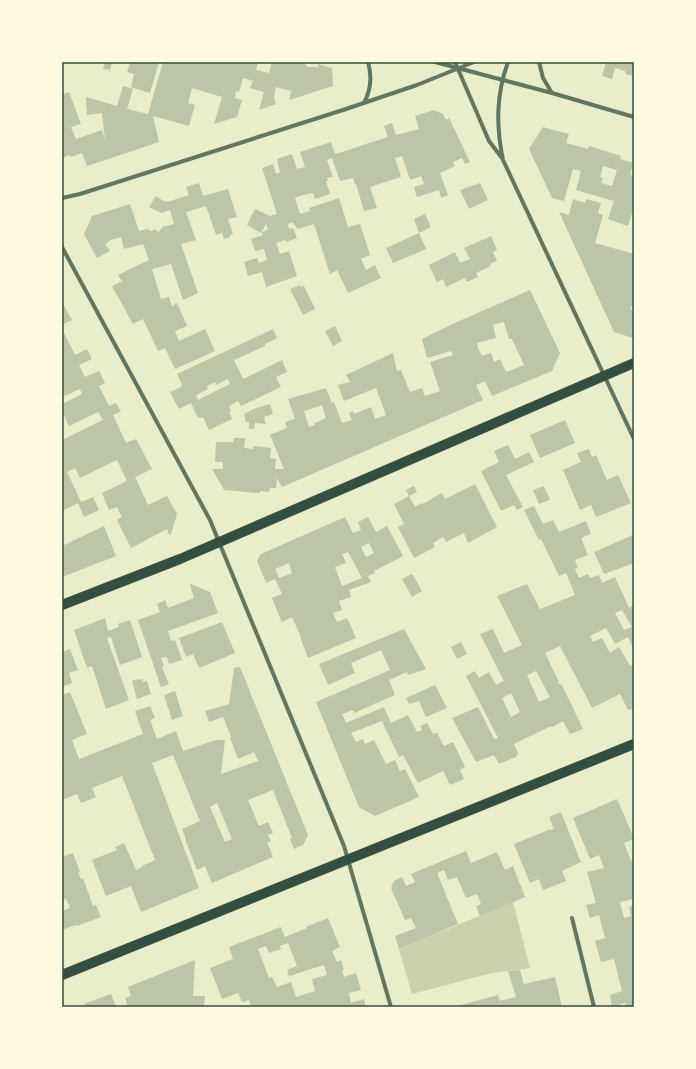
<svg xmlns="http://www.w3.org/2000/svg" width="696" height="1069" viewBox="0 0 696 1069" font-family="'Source Serif 4',serif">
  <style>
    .green { fill: #cad2ad }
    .building { fill: #bcc5a7; fill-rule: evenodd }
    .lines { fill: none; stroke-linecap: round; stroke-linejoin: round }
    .minor { stroke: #617663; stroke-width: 4 }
    .primary { stroke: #344e41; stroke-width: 10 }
    .neatline { fill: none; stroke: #344e41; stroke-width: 1.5 }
  </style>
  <rect width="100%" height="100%" fill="#e9edc9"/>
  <path class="green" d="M513,902L530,968L492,973L412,994L399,949Z"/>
  <path class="building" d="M105,62H112L110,70L103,69Z
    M130,62H159L150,93L131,87L134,74L127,72Z
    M163,62H258L256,70L269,73L272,62H304L307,67H318V64L332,68L333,86L289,100L291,91L276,87L274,98L276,104L259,110L264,92L250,88L253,81L243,78L239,92L236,91L235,98L242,100L237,117L214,124L222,97L192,88L188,103L195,105L189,126L153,116L159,142L87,166L82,153L71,157L70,155L62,158V94L69,92L81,124L71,127L76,139L102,130L105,140L102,113L87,115L86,97L117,106L123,86L133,89L127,109L148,114Z
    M606,62H634V76L626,74L625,71L615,68L612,79L602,76Z
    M434,110L443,114L446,120L449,118L470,162L465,164L462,158L453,162L455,166L440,173L448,195L441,198L439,190L417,197L414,187L424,184L421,176L410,180L402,156L395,158L401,177L370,187L377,208L364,211L356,184H355L353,178L340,181L332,158L327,160L333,177L327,178L328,181H326L330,194L315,199L313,193L305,195V194L295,198L300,214L310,211L309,208L339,198L348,227L360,224L370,255L361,259L366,270L375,265L381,278L348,293L337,270L330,274L314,224L298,229L292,222L288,224L289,229L293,228L297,238L286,242V240L276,243L280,254L289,251L297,276L266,287L262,272L248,276L244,262L257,258L259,263L267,260L264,249L255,251L251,239L263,235L262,232L267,230L268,229L266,224L261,233L247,225L255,209L270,216L277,214L262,168L273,164L276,174L280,172L277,159L292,154L297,169L305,167L300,152L331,142L335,154L345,151L388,137L384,126L392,123L396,135L419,129L415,116Z
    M543,127L569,134L566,143L588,149L589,146L621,156L620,159L633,163L630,175L634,176V206L628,226L608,219L614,201L576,190L581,171L573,169L564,201L552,198L529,149ZM603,166L617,170L612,186L601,183L603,178L600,177Z
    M199,183L203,196L228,189L237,217L228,219L233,234L230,235V237L224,239L222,233L216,235L206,206L186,212L196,240L181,244L198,293L183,300L171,264L152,269L161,299L169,297L172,306L177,303L187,326L175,331L179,341L205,329L215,351L175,369L165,348L158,351L143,319L133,324L112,286L122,281L118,275L149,260L143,244L124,249L121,237L111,240L105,244L110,251L97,258L84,234L92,216L130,204L139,231L147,229L152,231L154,229L159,232L162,227L174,224L170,210L161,213L149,207L156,196L165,202L166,200L167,202L189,195L186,187Z
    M480,183L488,200L469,209L460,190Z
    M573,199L585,203L586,199L601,203L598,213L603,215L595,243L634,254V306L630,307L634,314V337L633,338L614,332L559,212L569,215Z
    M425,214L431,227L419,233L426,249L393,263L386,248L419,233L414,219Z
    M491,236L497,250L493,252L497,261L490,264L491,266L476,273L478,277L467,282L465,278L446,287L443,279L437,282L429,265L455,252L460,263L470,259L464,248Z
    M300,285L301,287L304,286L315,309L303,315L290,289Z
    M530,290L560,353L552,371L492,396L485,381L476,385L483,400L282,487L277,478L276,488H270L269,492L260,491V493L224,490L212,469H223V462H215L216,442H233L234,438H245L244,448L253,449V446L271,448L270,458L276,459L275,469H284L270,435L287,428L285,422L295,419L288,399L326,388L332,403L334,402L342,423L352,420L349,413L353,411L354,414L371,407L375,419L386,415L376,388L344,401L338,385L350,382L346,375L393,353L397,371L401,370L410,392L422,388L425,396L440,391L430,362L453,355L451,351L427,358L422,339L457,322ZM504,322L509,339H512L524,365L506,372L500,359L494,362L491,353L482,356L478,348L477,343L496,338L493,325ZM322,405L326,418L315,423V425L309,427L304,411Z
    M62,302L72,320L62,325Z
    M335,326L342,341L333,346L325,331Z
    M273,329L277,338L265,344V346L234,360L243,379L282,360L287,372L276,377L281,387L241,406L238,401L229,406L231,411L229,412L232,419L209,430L203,417L199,418L197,416L191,403L179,409L170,392L181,387L182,385L177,374ZM228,379L230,384L198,400L196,395L208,389L207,386L215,382L216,385Z
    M64,333L75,355L87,349L92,359L79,365L85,377L99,371L105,383L99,386L109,406L116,403L121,411L113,415L126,443L136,439L152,469L135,477L148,505L167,496L177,514L171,534L169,535L167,529L131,548L117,520L122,517L117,507L109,510L102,493L127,481L117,460L80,478L75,468L67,472L81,502L93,497L99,510L84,517L78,503L62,511V440L103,420L98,412L69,426L62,411V404L82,394L80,389L62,397V334Z
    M270,404L273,414L264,417L266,424L255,423L254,429H249V422H246L244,414L256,408Z
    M565,420L575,443L540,458L530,435Z
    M508,445L515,459L529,452L534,462L506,475L523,507L517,510L514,505L501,511L481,471L499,462L494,451Z
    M589,449L592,457L596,455L607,480L618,475L631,503L596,517L591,505L580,510L563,470L581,462L577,453Z
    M475,484L497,527L468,543L464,533L446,542L443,537L433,543L435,547L414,558L398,527L404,524L394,504L409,496L406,490L414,486L417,492L409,496L415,507L422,503L423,504L442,493L445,499Z
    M544,486L550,500L539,504L533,490Z
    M534,506L543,524L553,520L559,532L586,521L591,534L581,538L588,555L575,560L578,568L575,569L579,578L588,574L590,578L599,575L602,583L615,577L629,608L634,605V650L628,637L615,644L606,628L590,636L593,642L602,638L610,653L619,647L630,666L634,663V708L628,710L620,694L592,708L560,646L545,653L559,682L557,683L562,685L583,729L570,734L563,721L552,727L551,726L514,744L518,753L516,757L499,764L494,755L476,762L452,718L478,707L494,739L498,738L466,676L475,671L479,678L489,672L496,685L504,681L480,634L493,629L504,653L522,645L497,596L527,584L540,609L575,595L566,573L559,576L541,539L539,540L524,510ZM622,610L632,627L624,630L615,613ZM536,671L550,697L539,702L527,675ZM511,693L520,712L511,717L502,698Z
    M345,517L353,533L361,530L358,522L368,517L376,532L387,526L403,556L374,571L375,573L368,576L371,582L349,590L351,597L339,601L342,610L333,613L337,622L347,618L356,638L308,658L300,637H301L292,617L282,622L278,613L272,598L282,594L275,579L266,583L257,561L261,554ZM369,543L374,553L366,557L361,547ZM348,552L362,578L342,586L335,567L346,563L342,554ZM289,563L292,573L279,578L275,569Z
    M104,526L116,556L62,577V546Z
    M633,535L634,563L604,574L594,552Z
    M412,574L422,591L412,597L402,579Z
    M191,584L210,592L218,613L168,631L171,641L175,640L182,660L169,664L167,657L161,658L164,666L162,667L169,684L161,687L138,620L160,612L157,604L165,600L168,608L194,598L190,585Z
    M105,618L108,631L119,627L118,624L130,620L142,657L120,665L111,637L107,638L129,700L106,709L92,666L87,668L74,630Z
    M222,622L235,653L199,668L193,654L186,657L179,638Z
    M404,629L426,669L408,675L407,672L389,680L395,695L354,713L353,710L342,714L346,723L384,707L391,723L408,715L417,732L422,730L420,726L427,723L433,734L437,733L444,746L453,742L465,767L460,770L464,779L450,785L443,771L418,783L403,755L399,757L382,721L351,733L356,742L363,739L365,744L374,740L386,764L395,760L400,771L405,769L419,797L375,816L359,807L316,702L390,670L381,650L351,663L355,673L328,685L319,664Z
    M461,642L467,654L457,659L451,647Z
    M70,649L78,670L69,673L72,683L62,687V652Z
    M240,667L308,835L303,845L294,849L290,839L292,838L273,790L248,800L259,826L268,822L273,833L268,835L271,841L267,842L273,857L212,883L205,866L197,870L185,839H186L182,829L200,821L173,755L152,763L199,888L141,912L131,886L106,896L92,860L117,850L115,847L124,843L136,870L142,867V866L155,860L122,776L92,788L96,797L81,803L77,794L62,800V765H64L62,759V695L70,692L87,734L72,740L79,759L143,734L135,711L150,706L155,718L150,720L157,739L176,731L183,751L216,740H225L221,774L258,761L254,752L238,759L230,738L231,737L223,717L209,722L205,711L229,704L234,668ZM217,803L232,839L225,842L210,807Z
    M138,679V680L142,679L143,682L147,681L151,694L137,699L132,681Z
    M435,685L447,708L426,717L419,701L409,704L406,698Z
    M175,691L183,716L172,720L164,695Z
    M617,799L634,838V839L624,843L631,861L634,860V899L620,902L624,918L631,916L629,907L634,905V1007H626L625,1003L612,1007L610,995L622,991L614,959L601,962L595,941L605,938L599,915L590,918L586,905L596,903L587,872L604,868L599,855L590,859L573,818Z
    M561,812L581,862L562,871L566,881L543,890L539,879L530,883L514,844L551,829V830L554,829L549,817Z
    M466,851L471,863L497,852L505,870L513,866L525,897L480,916L476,906L481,904L477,894L466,898L457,877L448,880L444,870L437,873L458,924L399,949L395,936L416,928L411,918L405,920L391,888L394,881L402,877L406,886L415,882L411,874Z
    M73,853L80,872L78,873L81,879L83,878L93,906L96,905L101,917L77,926L76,925L62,930V911L70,908L66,899L62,900V857Z
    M328,918L340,947L332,951L337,962L341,960L344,970L342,971L344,977L356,973L361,990L349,993L351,1003L364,999L366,1007H251L249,1000L242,1002L238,993L222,999L210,968L233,959L229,947L281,927L285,937L307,928L306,927ZM288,943L297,966L287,970L289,976L324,965L327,975L312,979L315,991L296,997L291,982L277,987L272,977L269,978L258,949L266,946L269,953L281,949L280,946Z
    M195,960L193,996H205L204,1007H128L125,998L131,996L128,987Z
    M520,970L524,984L555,977L562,1007H454L498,995L500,1001L516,997L508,971Z
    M111,994L116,1007H85L84,1004Z"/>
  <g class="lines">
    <path class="minor" d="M435,62L552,93L634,117
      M455,62L489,141L502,158
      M508,62C496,95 496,126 503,160L634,439
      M539,62L543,78L552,93
      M364,103C371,90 372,76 368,62
      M62,198L80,194L343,110L417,85L474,62
      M62,247L210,520L344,846L391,1007
      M572,918L594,1007"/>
    <path class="primary" d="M62,605L180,559L634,363
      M62,975L634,744"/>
  </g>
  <rect width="696" height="1069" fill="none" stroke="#fefae0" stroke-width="126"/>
  <rect x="63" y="63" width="570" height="943" class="neatline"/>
</svg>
